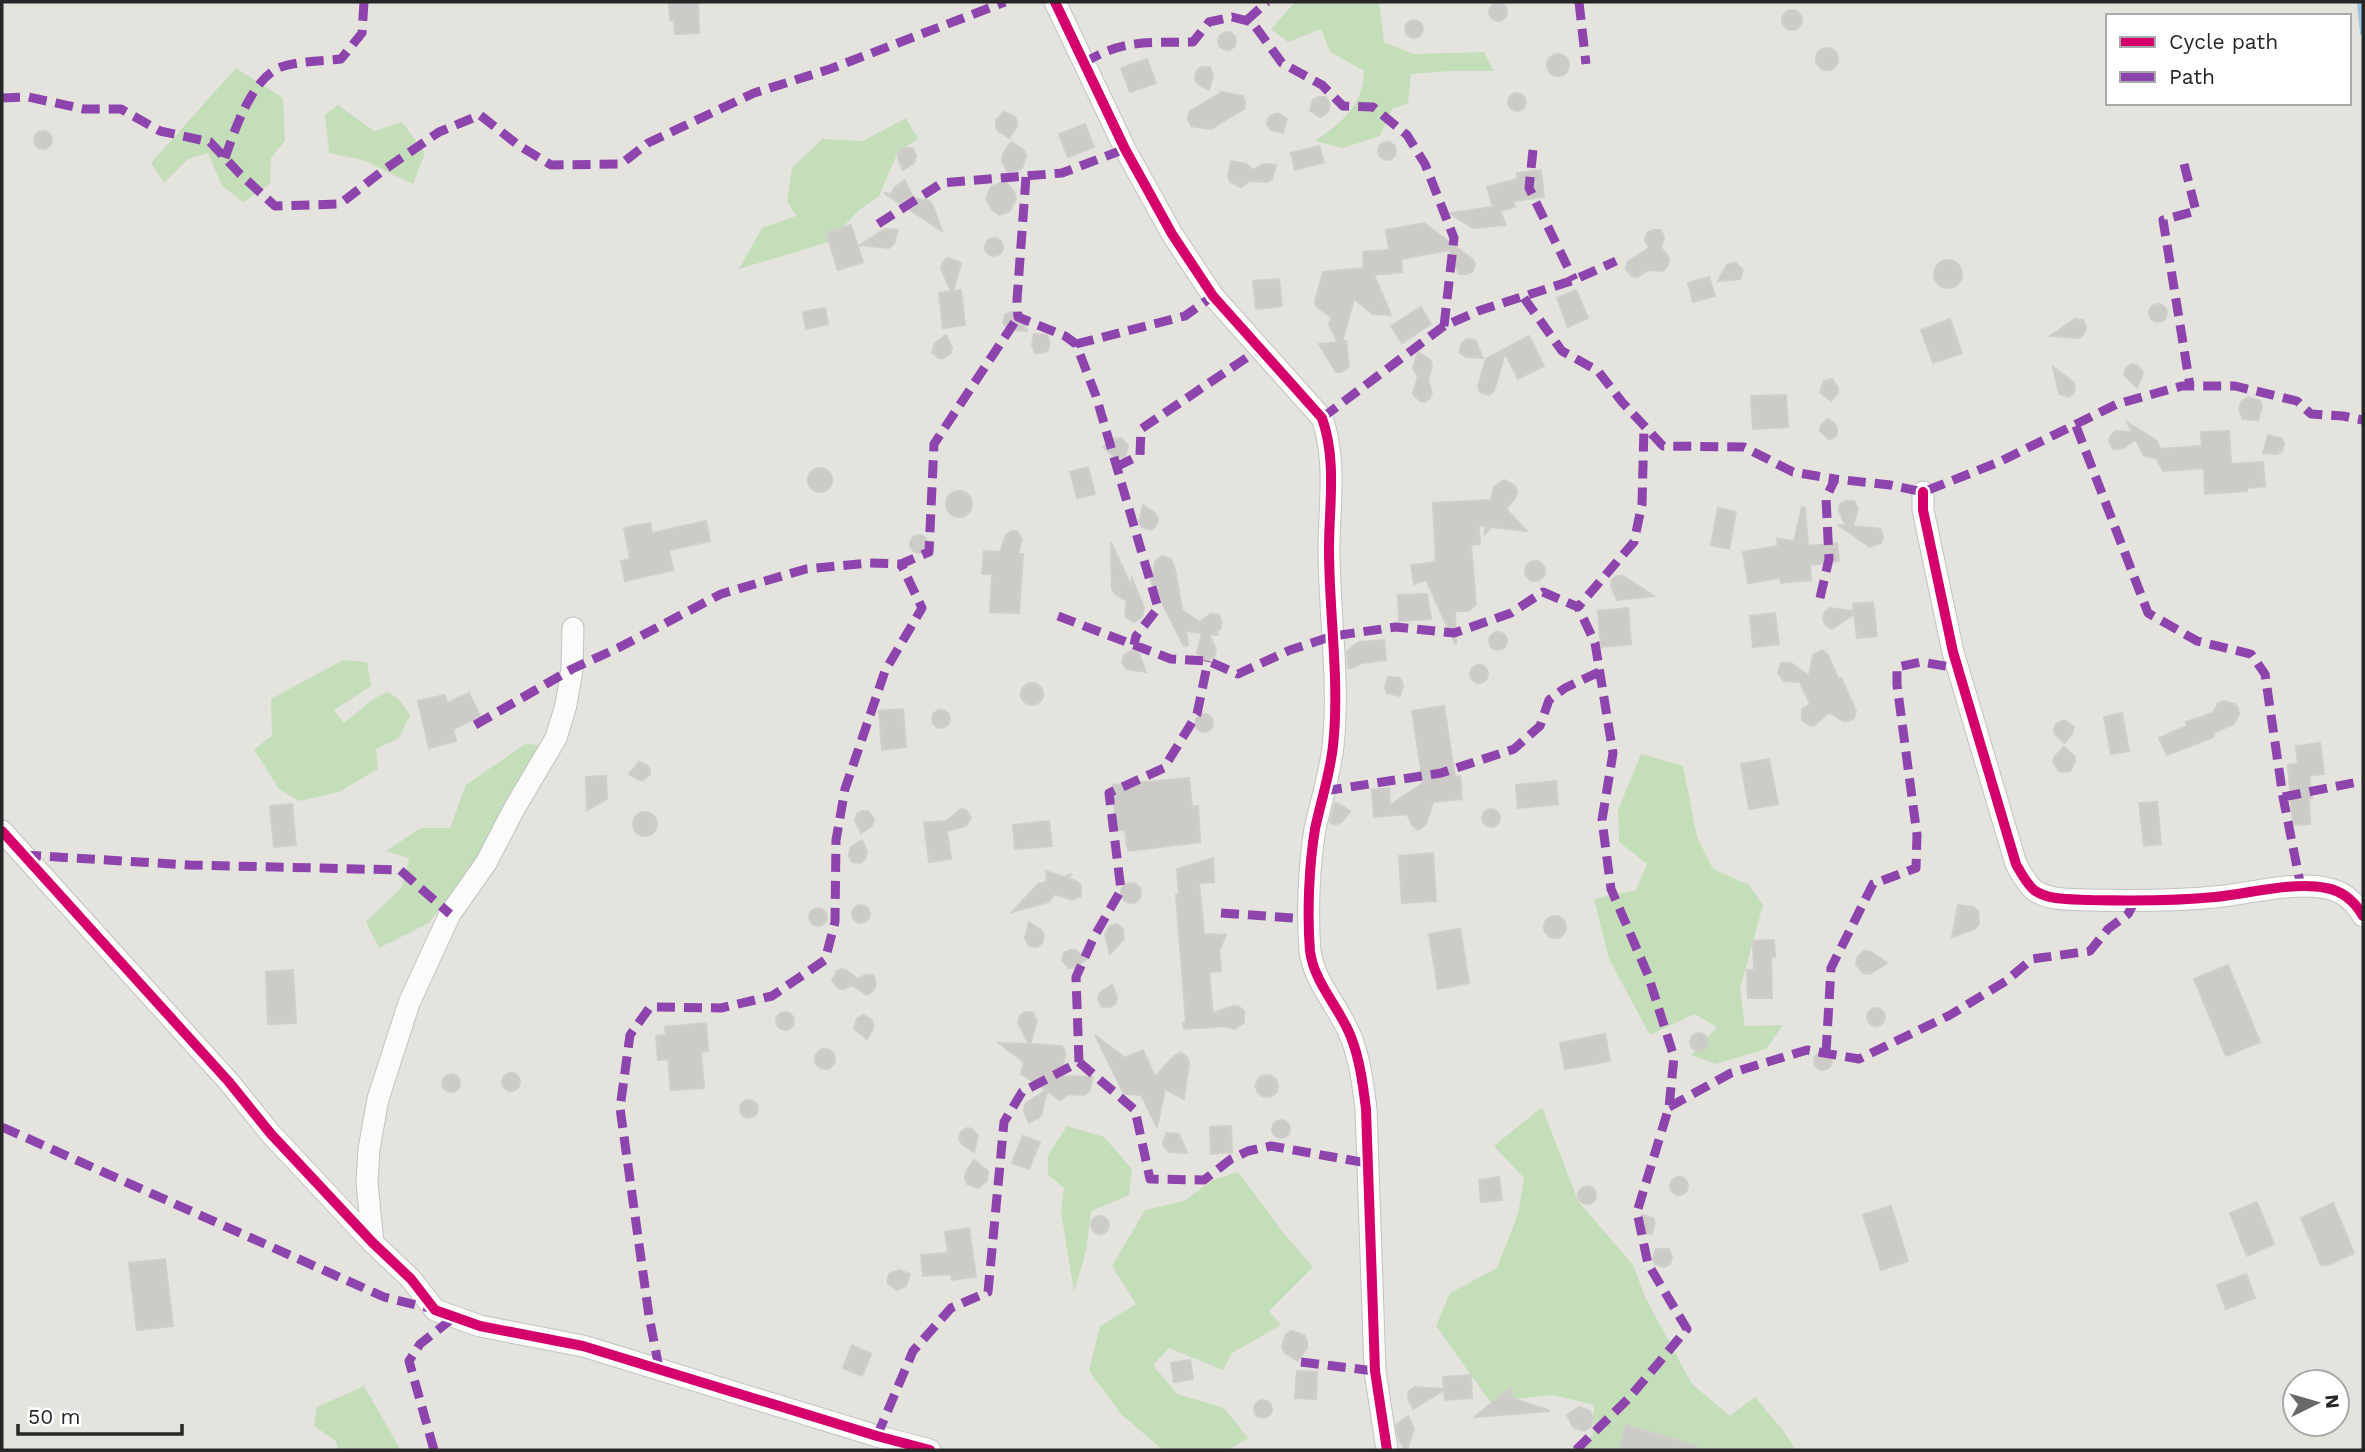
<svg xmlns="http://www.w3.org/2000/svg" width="2365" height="1452" viewBox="0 0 2365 1452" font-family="'Work Sans',sans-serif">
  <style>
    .green { fill: #c5deba }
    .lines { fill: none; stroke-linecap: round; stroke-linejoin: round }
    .stream { stroke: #99c4df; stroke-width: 6 }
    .building { fill: #cccbc7; stroke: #d0ceca; stroke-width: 2 }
    .minor-casing { stroke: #c3c2c3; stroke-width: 23 }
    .minor { stroke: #fbfbfa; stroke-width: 21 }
    .quiet { stroke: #8e44ad; stroke-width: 9; stroke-dasharray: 18 9; stroke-linecap: butt }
    .cycleway-casing { stroke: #fff; stroke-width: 15 }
    .cycleway { stroke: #d6006c; stroke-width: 10 }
  </style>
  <rect width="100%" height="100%" fill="#e5e3de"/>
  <path class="green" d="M1295,2H1379L1384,42L1413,54L1484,52L1494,71H1450L1411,74L1408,103L1392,109L1380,136L1343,148L1315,141C1342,122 1363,106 1364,71L1330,52L1321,29L1288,42L1271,29Z
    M236,68L283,98L285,141L271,158L270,184L243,202L222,186L208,153L188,159L164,183L151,163Z
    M338,105L374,131L402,122L425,153L413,184L363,160L329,153L325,115Z
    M906,118L918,139L898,152L879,196L859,210L829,242L739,269L762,228L796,216L787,201L792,168L822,139L863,141Z
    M343,660L367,662L371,686L334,710L344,723L372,700L387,692L398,698L410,715L399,738L376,749L378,769L339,792L299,801L279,789L254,749L272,736L271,699Z
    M525,744L541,745L491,838L429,923L379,948L366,922L402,887L409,858L386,851L421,828H450L466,785Z
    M1641,754L1683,766L1697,837L1713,869L1749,885L1763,905L1740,989L1745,1026L1783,1025L1766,1049L1715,1064L1691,1055L1717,1027L1694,1014L1650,1035L1609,959L1594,899L1636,890L1647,864L1619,842L1618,810Z
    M1542,1107L1578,1201L1633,1265L1645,1297L1692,1384L1730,1416L1755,1397L1782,1429L1796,1450H1570L1593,1435L1594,1405L1553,1395L1514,1399L1493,1406L1436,1326L1450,1293L1497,1268L1518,1214L1524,1178L1494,1146Z
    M1067,1126L1104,1137L1132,1169L1129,1195L1091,1211L1086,1251L1074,1292L1061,1212L1064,1188L1048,1175V1155Z
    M1238,1172L1285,1235L1313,1267L1269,1311L1281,1325L1232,1353L1223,1370L1169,1348L1153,1365L1177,1394L1224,1408L1248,1438L1228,1450H1163L1122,1415L1089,1371L1100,1326L1136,1304L1112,1266L1145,1210L1184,1201L1213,1180Z
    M364,1386L399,1447V1450H338L336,1441L314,1426L317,1407Z"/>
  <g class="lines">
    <path class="stream" d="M2360,2L2363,33"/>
  </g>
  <path class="building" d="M674,2H698L699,33L675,34L674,20H670L669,3Z
    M1489 12a9 9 0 1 1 18 0a9 9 0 1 1-18 0Z
    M1782 20a10 10 0 1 1 20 0a10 10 0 1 1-20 0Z
    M1405 29a9 9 0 1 1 18 0a9 9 0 1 1-18 0Z
    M1218 41a9 9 0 1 1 18 0a9 9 0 1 1-18 0Z
    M1816 59a11 11 0 1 1 22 0a11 11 0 1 1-22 0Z
    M1547 65a11 11 0 1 1 22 0a11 11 0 1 1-22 0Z
    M1147,59L1156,83L1130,92L1121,68Z
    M1202,67H1210L1213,75L1209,90L1197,83L1195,78L1197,70Z
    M1222,92L1243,96L1245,102L1244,109L1211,129L1191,126L1188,119L1189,112Z
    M1508 102a9 9 0 1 1 18 0a9 9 0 1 1-18 0Z
    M1319,97H1326L1330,105L1328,112L1320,117L1310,110L1313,100Z
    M1004,112L1014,116L1017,121V126L1009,138L998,131L996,126V120Z
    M1275,114H1280L1287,119L1283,133L1270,129L1267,124L1269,117Z
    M1085,124L1094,147L1068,157L1059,134Z
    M34 140a9 9 0 1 1 18 0a9 9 0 1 1-18 0Z
    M1378 151a9 9 0 1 1 18 0a9 9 0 1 1-18 0Z
    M1011,142L1024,150L1026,156L1022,168L1009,175L1002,161L1003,154Z
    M1319,146L1324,162L1295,170L1291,153Z
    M905,148H913L916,156L914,163L903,170L898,158L899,151Z
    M1231,161L1246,164L1253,170L1263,164L1276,165L1272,179L1267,182L1250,181L1241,187L1230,182L1228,177Z
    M1541,170L1544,197L1513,201L1515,207L1500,211L1506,225L1473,228L1449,213L1493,207L1487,187L1518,179L1517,173Z
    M905,180L913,198L929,201L933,206L942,231L884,193L892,194L894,188Z
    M1005,181L1014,192L1016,199L1010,211L1000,215L992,210L986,199L991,187Z
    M1424,223L1472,259L1475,264L1473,271L1467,274H1459L1449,250L1401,259L1402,272L1374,275L1391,315L1373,314L1354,299L1342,342L1346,341L1349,367L1341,372H1336L1319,344L1338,342L1329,325L1331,317L1317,307L1315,302L1323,272L1364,268L1363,252L1389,250L1386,230Z
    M851,225L863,262L838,270L826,233Z
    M885,229L898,230L894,244L889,248L860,245Z
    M1653,230H1661L1664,238L1661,248L1667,255L1669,260L1667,267L1662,271L1649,270L1637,277L1632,276L1626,269L1627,262L1649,248L1645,240L1647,233Z
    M985 247a9 9 0 1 1 18 0a9 9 0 1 1-18 0Z
    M948,258L961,263L953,291L961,290L965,325L943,328L939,293L951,291L941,269L943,262Z
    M1934 274a14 14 0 1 1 28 0a14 14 0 1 1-28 0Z
    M1731,263H1736L1743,270L1740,279L1718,281L1727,265Z
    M1709,277L1715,296L1693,302L1688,283Z
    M1279,279L1282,306L1256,309L1253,281Z
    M1576,290L1588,318L1568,327L1557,298Z
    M2149 313a9 9 0 1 1 18 0a9 9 0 1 1-18 0Z
    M1421,307L1431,324L1402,343L1391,326Z
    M825,308L828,324L806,329L803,312Z
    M1011,312H1019L1027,331L1010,330L1006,327L1003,322L1005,315Z
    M1950,319L1962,353L1933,363L1921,330Z
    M2075,319L2083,320L2086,327L2084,334L2079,338L2050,336Z
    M1034,334L1047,335L1050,343L1048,350L1043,353H1035L1032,345Z
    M946,335L952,348L950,354L944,358H939L932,353L935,343Z
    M1529,336L1544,366L1518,379L1505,353L1494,391L1489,395L1480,392L1478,386L1486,359Z
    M1467,339L1475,340L1483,358L1466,357L1459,352L1462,343Z
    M1418,352L1430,360L1432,365L1428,381L1432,392L1430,398L1425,402L1420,401L1413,394L1418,377L1413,368Z
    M2131,364L2137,365L2143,373L2137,388L2124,375L2126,368Z
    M2053,367L2073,382L2075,387L2073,394L2068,397L2059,394Z
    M1832,379L1838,388V393L1831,401L1820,392L1824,381Z
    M1786,395L1788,427L1753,429L1751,396Z
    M2248,397L2260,401L2262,407L2258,420L2243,419L2239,410L2241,402Z
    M1828,419L1835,424L1837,428V434L1830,440L1820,431L1821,425Z
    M2127,422L2157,441L2160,449L2202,446L2201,432L2229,431L2231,464L2263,462L2265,486L2247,488V491L2205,494L2204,468L2163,471L2156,458L2144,456L2136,440L2121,449H2113L2109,441L2111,435L2116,431L2132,432Z
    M2268,435L2282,439L2284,444L2282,451L2277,454L2263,453Z
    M1116,438L1122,439L1128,446L1125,457H1115L1103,447Z
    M1088,467L1095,494L1077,498L1070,472Z
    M808 480a12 12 0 1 1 24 0a12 12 0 1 1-24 0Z
    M1504,480L1515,486L1517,492L1515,498L1506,509L1527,531L1491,527L1484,535L1486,526L1479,525L1480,544L1471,545L1476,604L1469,611H1455L1456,645L1426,580L1414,584L1411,565L1436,562L1433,503L1491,500L1494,487Z
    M946 504a13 13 0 1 1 26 0a13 13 0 1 1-26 0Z
    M1846,501H1854L1858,509L1853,526L1880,529L1883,537L1881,543L1870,547L1838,525L1846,526L1839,511L1840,504Z
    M1143,505L1156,514L1158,519L1156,526L1151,530L1142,527L1139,522Z
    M1802,507L1805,508L1808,546L1837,543L1839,561L1810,565L1811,580L1781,583L1780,578L1748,583L1743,552L1778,546L1777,539L1794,541Z
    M1718,508L1736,512L1729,549L1711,545Z
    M706,521L710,541L669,550L673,570L625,581L621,561L630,559L624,528L650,523L652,533Z
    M1011,531H1017L1022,539L1018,554H1023L1019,613L990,612L992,574H982L984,551L1000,552L1006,535Z
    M910 544a9 9 0 1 1 18 0a9 9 0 1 1-18 0Z
    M1111,542L1131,586L1132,579L1144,607L1142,617L1134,622L1127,618L1125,613L1127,601L1115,594L1112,589Z
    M1162,556L1171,559L1175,569L1182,610L1199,622L1211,614L1219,615L1222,623L1220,629L1215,633L1219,635L1209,634L1216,650L1214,657L1209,660H1201L1197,652L1202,633L1186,631L1188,645L1184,646L1151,581L1156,560Z
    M1525 571a10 10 0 1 1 20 0a10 10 0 1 1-20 0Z
    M1618,576H1623L1654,596L1617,600L1611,586L1612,579Z
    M1427,594L1431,619L1399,621L1398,595Z
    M1873,602L1877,636L1857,638L1854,614L1832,629L1825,624L1823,619L1825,612L1830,608L1854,611L1853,604Z
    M1628,608L1631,644L1601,647L1598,611Z
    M1775,613L1779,644L1753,647L1750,616Z
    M1489 641a9 9 0 1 1 18 0a9 9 0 1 1-18 0Z
    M1384,640L1386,660L1362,663L1353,668H1348L1347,651L1359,642Z
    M1132,650L1139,654L1146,672L1126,669L1122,662L1124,655Z
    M1822,650L1828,655L1839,680L1841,678L1856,711L1854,718L1848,721H1843L1829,712L1815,725L1810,726L1802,720V710L1810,704L1800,682L1784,681L1778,673L1781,663H1791L1809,676L1813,655Z
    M1470 674a9 9 0 1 1 18 0a9 9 0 1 1-18 0Z
    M1388,677L1400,678L1403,685L1400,696L1387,693L1385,688Z
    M1021 694a11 11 0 1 1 22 0a11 11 0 1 1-22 0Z
    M469,693L480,716L453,729L456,741L429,748L418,701L445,695L447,703Z
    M2224,701L2235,704L2238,708L2239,714L2234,724L2213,733L2214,737L2167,755L2159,738L2187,726L2186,722L2213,713L2218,703Z
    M1444,706L1455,777L1460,776L1462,799L1433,802L1426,824L1418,830L1412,825L1407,814L1374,817L1372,790L1389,788L1390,805L1423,783L1412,711Z
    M903,709L906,747L882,750L879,711Z
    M932 719a9 9 0 1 1 18 0a9 9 0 1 1-18 0Z
    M2122,713L2129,751L2111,754L2104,717Z
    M1195 723a9 9 0 1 1 18 0a9 9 0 1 1-18 0Z
    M2064,720L2074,727L2072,734L2064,743L2055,734L2054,729L2056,724Z
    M2320,743L2324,774L2309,776L2312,798H2309L2310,824L2293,825L2288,765L2298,764L2296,746Z
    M2064,747L2074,756L2075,761L2070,771L2064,772L2059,771L2053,762L2055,756Z
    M1769,759L1778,804L1749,809L1741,764Z
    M639,762L647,765L650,769V774L643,780H639L629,774Z
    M606,776L607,799L587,810L586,777Z
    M1189,778L1192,807L1198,806L1200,842L1128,851L1125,830H1116L1113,785Z
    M1556,781L1558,804L1518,808L1516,785Z
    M2157,802L2161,844L2144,846L2139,803Z
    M1335,803L1339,804L1350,811L1342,822L1335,825L1330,822Z
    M292,804L296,845L274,847L270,806Z
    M1482 818a9 9 0 1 1 18 0a9 9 0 1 1-18 0Z
    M961,809L966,810L971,818L966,826L947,831L951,859L929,862L924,823L946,821Z
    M862,811H868L874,819L872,826L861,833L855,821L857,814Z
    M633 824a12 12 0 1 1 24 0a12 12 0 1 1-24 0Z
    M1049,821L1052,846L1015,849L1013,825Z
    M862,840L867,852L865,859L860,863L852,862L849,855L850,848Z
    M1433,853L1436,901L1402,903L1399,856Z
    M1213,858L1214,882L1199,883L1204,934L1226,935L1219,951L1221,971L1209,972L1213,1013L1233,1006L1239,1007L1244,1011V1023L1234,1029L1226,1026L1184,1029L1183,1023L1186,1022L1176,895L1179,894L1177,869Z
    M1046,871L1063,877L1072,874L1068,878L1078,882L1081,886V896L1072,900L1055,894L1048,902L1012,912L1038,884L1047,882Z
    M1121 893a10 10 0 1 1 20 0a10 10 0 1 1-20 0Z
    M852 914a9 9 0 1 1 18 0a9 9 0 1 1-18 0Z
    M1958,905L1973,907L1978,911L1979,924L1975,929L1952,937Z
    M809 917a9 9 0 1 1 18 0a9 9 0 1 1-18 0Z
    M1544 927a11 11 0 1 1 22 0a11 11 0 1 1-22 0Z
    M1029,922L1042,931L1044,936L1042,943L1037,947L1029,946L1025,938Z
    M1117,924L1123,929L1124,939L1110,954L1105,935L1109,926Z
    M1460,929L1469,983L1438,989L1429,934Z
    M1774,940L1775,957H1771L1772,998H1748L1747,970H1754L1753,941Z
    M1070,950H1075L1087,959L1074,968H1068L1062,960L1064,953Z
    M1864,951L1871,952L1887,963L1870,974L1863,973L1856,964L1858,956Z
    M2228,965L2260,1042L2226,1056L2194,979Z
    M841,969L846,970L858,979L865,975H873L876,983L874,990L867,995L852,985L843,989L838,988L832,980L837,971Z
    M293,970L296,1023L268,1024L266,972Z
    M1112,985L1117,997L1115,1004L1110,1007H1102L1098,999L1100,993Z
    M1867 1017a9 9 0 1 1 18 0a9 9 0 1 1-18 0Z
    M1025,1012L1033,1013L1037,1021L1030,1044L1062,1046L1066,1054L1059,1076L1093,1077L1089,1092L1084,1095L1069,1094L1060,1100L1047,1091L1041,1116L1029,1123L1024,1111L1025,1104L1046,1090L1021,1074L1024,1062L999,1043L1029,1044L1018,1023L1020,1016Z
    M776 1021a9 9 0 1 1 18 0a9 9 0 1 1-18 0Z
    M863,1015L871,1019L873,1024V1029L867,1039L854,1029L857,1019Z
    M706,1023L708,1051L701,1052L704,1088L671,1090L668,1059L658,1060L656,1036L666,1035L665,1027Z
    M1690 1042a9 9 0 1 1 18 0a9 9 0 1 1-18 0Z
    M1605,1034L1610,1061L1565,1069L1560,1043Z
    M1095,1035L1125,1058L1143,1050L1155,1077L1174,1056L1181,1053L1187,1057L1189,1062L1184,1099L1165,1089L1157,1127L1141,1095L1127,1094L1123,1092Z
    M815 1059a10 10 0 1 1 20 0a10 10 0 1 1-20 0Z
    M1814 1061a9 9 0 1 1 18 0a9 9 0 1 1-18 0Z
    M502 1082a9 9 0 1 1 18 0a9 9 0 1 1-18 0Z
    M442 1083a9 9 0 1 1 18 0a9 9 0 1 1-18 0Z
    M1256 1086a11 11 0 1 1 22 0a11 11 0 1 1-22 0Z
    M740 1109a9 9 0 1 1 18 0a9 9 0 1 1-18 0Z
    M1272 1129a9 9 0 1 1 18 0a9 9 0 1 1-18 0Z
    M1231,1126L1232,1152L1211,1154L1210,1127Z
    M967,1128L972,1129L978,1136L974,1152L962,1144L959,1139L961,1132Z
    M1166,1133L1179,1134L1187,1153L1169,1152L1166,1149L1163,1144Z
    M1023,1136L1040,1142L1029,1169L1012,1163Z
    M974,1160L988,1171L987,1181L978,1188L967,1184L965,1178L966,1172Z
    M1670 1186a9 9 0 1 1 18 0a9 9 0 1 1-18 0Z
    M1499,1177L1502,1200L1481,1202L1479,1180Z
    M1578 1195a9 9 0 1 1 18 0a9 9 0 1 1-18 0Z
    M2257,1202L2274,1244L2247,1256L2230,1213Z
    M2333,1203L2354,1253L2328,1265H2321L2301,1218Z
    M1891,1206L1908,1261L1881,1270L1863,1215Z
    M1643,1215L1653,1218L1655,1223L1652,1234L1640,1233L1636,1225L1638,1219Z
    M1091 1225a9 9 0 1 1 18 0a9 9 0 1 1-18 0Z
    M969,1228L976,1277L952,1280L951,1274L923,1276L921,1255L948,1253L945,1232Z
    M1656,1249H1669L1672,1257L1670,1264L1664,1267L1655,1264L1653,1259Z
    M165,1259L173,1326L137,1330L129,1263Z
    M899,1270L910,1274L906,1286L897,1290L888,1284V1279L889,1274Z
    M2246,1274L2255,1298L2226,1309L2217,1285Z
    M1292,1331L1304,1335L1307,1341V1348L1298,1361L1285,1353L1282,1347L1286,1334Z
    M852,1345L871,1354L862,1376L843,1368Z
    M1190,1360L1193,1379L1174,1382L1171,1363Z
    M1297,1371L1317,1372L1316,1399L1295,1398Z
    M1471,1375L1472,1398L1445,1400L1444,1390L1413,1409L1408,1398L1409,1391L1415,1387L1444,1389L1443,1377Z
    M1511,1387L1512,1398L1550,1411L1475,1417Z
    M1254 1409a9 9 0 1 1 18 0a9 9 0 1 1-18 0Z
    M1579,1407L1590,1411L1593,1417L1591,1426L1584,1431L1573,1427L1567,1415Z
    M1408,1416L1414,1429L1407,1450H1405L1398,1438L1396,1425Z
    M1626,1425L1697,1446L1696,1450H1619Z"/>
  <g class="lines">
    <g class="minor-casing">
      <path id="minor" d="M1055,2L1125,149L1172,234L1213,296L1322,418C1337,460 1329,506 1329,549C1329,614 1340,681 1333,746C1330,774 1321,801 1315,829C1309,865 1307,914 1310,951C1314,983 1340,1008 1351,1037C1360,1060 1363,1085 1366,1109L1375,1371L1387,1450
        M1923,492V510L1953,652L2016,864C2021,873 2026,883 2034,890C2049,901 2074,899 2091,900C2132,901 2174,901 2215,897C2248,894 2293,881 2326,888C2343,891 2355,902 2363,916
        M2,831L229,1082L271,1134L373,1243L411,1279L435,1310L480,1326L583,1346L877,1436L930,1450
        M373,1243L367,1183L369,1149L378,1099L409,1003L450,914L486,863L514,809L556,738L566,705L572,669L573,628"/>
    </g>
    <use href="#minor" class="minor"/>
    <path class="quiet" d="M1579,2L1586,64
      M1246,21L1267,2
      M1084,63C1122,39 1149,43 1193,42L1209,22L1232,17L1252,22L1282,63L1322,85L1343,106L1373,107L1407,135L1425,164L1454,238L1444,326
      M2,98L28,97L84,109H121L160,131L210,142L240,174L275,206L340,204L381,172L439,132L480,115L518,145L551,165L621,164L648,143L754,93L830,69L1005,2
      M1533,150L1529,188L1574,280
      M225,158C234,132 252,77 281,67C299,61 322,61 341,59L362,33L364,2
      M2184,164L2196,211L2163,220L2190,386
      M1026,177L1017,300L1018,317L1065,336L1076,344L1096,396L1158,608L1136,636L1134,645
      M878,224L942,183L1062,173L1125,149
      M1524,298L1562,351L1598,371L1622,402L1663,446L1744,447L1793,472L1835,479
      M1076,344L1185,316L1213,296
      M1322,418L1444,326L1478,311L1574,280L1616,261
      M2076,426L2148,613L2197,641L2251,654L2265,674L2283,797L2301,887
      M1116,467L1140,455L1141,429L1261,348
      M1820,598L1829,559L1826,498L1835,479L1890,485L1923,492L1999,462L2117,404L2182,386H2235L2297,401L2311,414L2343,416L2363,420
      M1058,616L1171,659L1208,661L1238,674L1290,650L1333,636L1396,627L1454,633L1511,613L1543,592L1578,607L1634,542L1642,504L1644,427
      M475,725L572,669L618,648L721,594L806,569L869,563L901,564L929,552L934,444L1018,317
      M1324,791L1441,773L1514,749L1540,726L1549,700L1565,688L1601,671
      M2283,797L2363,781
      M23,855L190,865L400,870L450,914
      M1221,913L1309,919
      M1826,1053L1831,968L1873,884L1916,868L1917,835L1897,685V667L1921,662L1957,668
      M1079,1062L1135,1110L1150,1179L1204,1180L1231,1159L1248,1151L1271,1146L1367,1163
      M1669,1107L1731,1073L1807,1050L1859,1059L1950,1015L2006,981L2032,959L2090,951L2108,929L2128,914L2135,901
      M2,1127L384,1297L433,1309
      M1301,1362L1375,1371
      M659,1368L649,1316L620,1108L630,1035L650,1007L721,1008L772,996L825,960L835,922L836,840L845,789L885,671L922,608L901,564
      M877,1436L913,1351L951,1308L988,1292L1004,1122L1022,1092L1079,1062L1076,977L1094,937L1121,890L1109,793L1164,768L1197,714L1208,661
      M434,1450L409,1361L420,1344L453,1318
      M1576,1450L1629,1398L1687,1329L1648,1264L1637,1212L1669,1107L1674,1057L1648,975L1611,889L1602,820L1613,753L1595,643L1578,607"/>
    <g class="cycleway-casing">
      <path id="cycleway" d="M1055,2L1125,149L1172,234L1213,296L1322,418C1337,460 1329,506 1329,549C1329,614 1340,681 1333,746C1330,774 1321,801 1315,829C1309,865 1307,914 1310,951C1314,983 1340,1008 1351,1037C1360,1060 1363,1085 1366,1109L1375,1371L1387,1450
        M1923,492V510L1953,652L2016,864C2021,873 2026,883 2034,890C2049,901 2074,899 2091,900C2132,901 2174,901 2215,897C2248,894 2293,881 2326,888C2343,891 2355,902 2363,916
        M2,831L229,1082L271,1134L373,1243L411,1279L435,1310L480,1326L583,1346L877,1436L930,1450"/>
    </g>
    <use href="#cycleway" class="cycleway"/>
  </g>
  <rect width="2365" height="1452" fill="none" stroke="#272727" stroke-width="7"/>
  <rect x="2106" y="14" width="245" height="91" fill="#ffffff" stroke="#a9a9a9" stroke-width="2"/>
  <rect x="2120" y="37" width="35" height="10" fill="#d6006c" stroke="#a9a9a9" stroke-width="2"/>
  <text x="2169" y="49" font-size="21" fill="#272727">Cycle path</text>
  <rect x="2120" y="72" width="35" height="10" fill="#8e44ad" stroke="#a9a9a9" stroke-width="2"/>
  <text x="2169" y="84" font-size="21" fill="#272727">Path</text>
  <g transform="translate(2316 1403) rotate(85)"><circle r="33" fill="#ffffff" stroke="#a9a9a9" stroke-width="2"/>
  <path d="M0-5L12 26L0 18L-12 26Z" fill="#6a6967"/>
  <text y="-10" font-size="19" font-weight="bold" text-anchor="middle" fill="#272727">N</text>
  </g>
  <path d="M18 1424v10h164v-10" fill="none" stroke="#272727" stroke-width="3.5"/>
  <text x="28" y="1424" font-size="21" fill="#272727" stroke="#ffffff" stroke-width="5" paint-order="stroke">50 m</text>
</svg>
